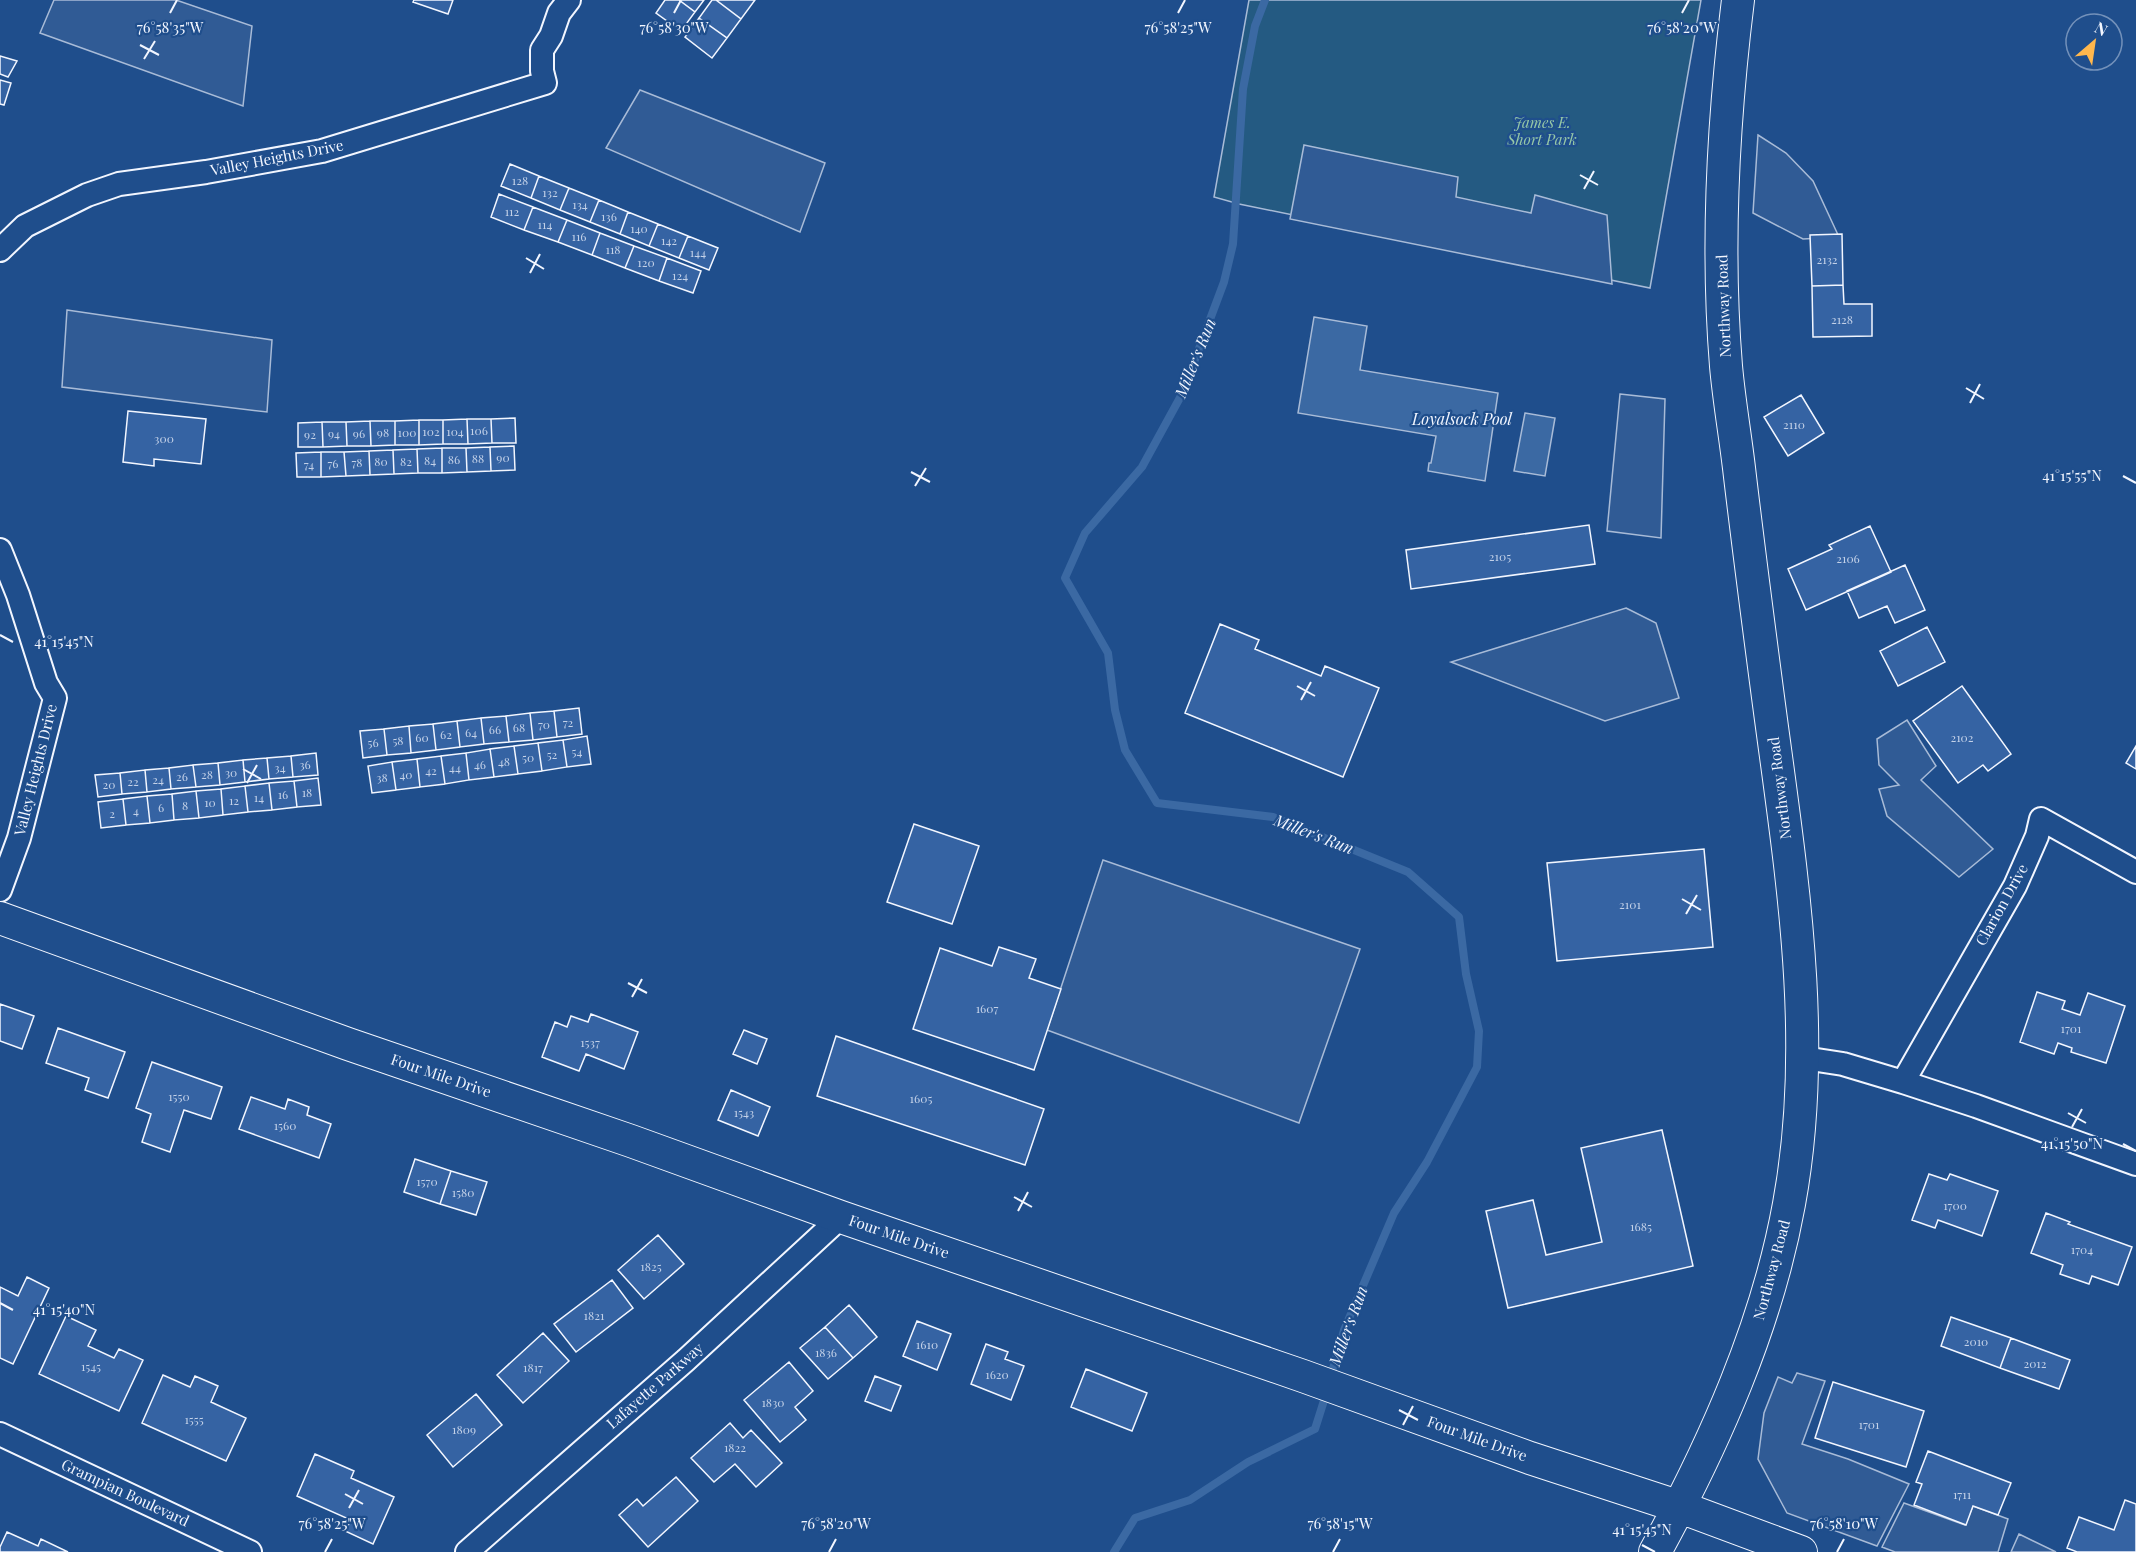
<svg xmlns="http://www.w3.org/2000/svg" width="2136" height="1552" viewBox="0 0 2136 1552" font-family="'Playfair Display',serif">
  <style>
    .green { fill: #245a82; stroke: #a8bbd7; stroke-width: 1.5 }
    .parking { fill: #305b95; stroke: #a8bbd7; stroke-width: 1.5 }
    .water { fill: #3b69a3; stroke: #a8bbd7; stroke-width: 1.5 }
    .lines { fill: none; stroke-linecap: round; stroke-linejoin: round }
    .stream { stroke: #3b69a3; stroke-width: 8 }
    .building { fill: #3563a3; stroke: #f2f6ff; stroke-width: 1.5 }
    .street-casing { stroke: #f2f6ff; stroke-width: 26 }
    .secondary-casing { stroke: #f2f6ff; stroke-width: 34 }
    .street { stroke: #1f4e8c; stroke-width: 22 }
    .secondary { stroke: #1f4e8c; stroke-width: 32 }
    .ticks { fill: none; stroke: #f2f6ff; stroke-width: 2 }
    .labels { text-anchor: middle; stroke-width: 4.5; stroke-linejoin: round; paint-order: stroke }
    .number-label { font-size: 12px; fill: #c3d1e8 }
    .park-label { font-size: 15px; font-style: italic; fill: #97c8a6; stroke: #1f4e8c }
    .street-label { font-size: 15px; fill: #f2f6ff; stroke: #1f4e8c }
    .water-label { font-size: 16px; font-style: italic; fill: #f2f6ff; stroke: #1f4e8c }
    .ticks-label { font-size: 15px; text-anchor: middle; fill: #f2f6ff; stroke: #1f4e8c; stroke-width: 4.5; stroke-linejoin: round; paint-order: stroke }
  </style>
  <rect width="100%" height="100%" fill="#1f4e8c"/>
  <path class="green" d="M1249,0H1701L1650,288L1239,204L1214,197Z"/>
  <path class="parking" d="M54,0H176L252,26L243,106L40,33Z
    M640,90L825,163L800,232L606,148Z
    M1758,135L1786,153L1813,181L1839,237L1803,239L1753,213Z
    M1304,145L1458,177L1456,197L1531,213L1535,195L1607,215L1612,284L1290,219Z
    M67,310L272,340L267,412L62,387Z
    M1620,394L1665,399L1661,538L1607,531Z
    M1626,608L1656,623L1679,698L1605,721L1451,662Z
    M1907,720L1936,766L1921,780L1993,849L1959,877L1887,816L1879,789L1899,785L1879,765L1877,739Z
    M1103,860L1360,949L1299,1123L1047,1030Z
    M1797,1373L1825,1381L1802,1444L1848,1459L1909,1484L1877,1546L1787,1513L1758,1459L1764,1413L1778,1377L1792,1383Z
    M1904,1503L1965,1525L1973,1506L2008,1519L1998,1552H1895L1882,1547Z
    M2019,1534L2056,1552H2011Z"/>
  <path class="water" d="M1314,317L1367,326L1360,370L1498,393L1485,481L1428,471L1429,463H1431L1436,436L1298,413Z
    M1525,413L1555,418L1545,476L1514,471Z"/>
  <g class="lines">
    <path class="stream" d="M1265,0L1255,26L1243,89L1233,244L1224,282L1182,394L1142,467L1085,533L1065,578L1108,653L1115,710L1125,750L1157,803L1273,817L1408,872L1459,917L1466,974L1479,1031L1477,1067L1427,1162L1394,1213L1344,1330L1330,1379
      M1114,1552L1135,1518L1190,1500L1248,1462L1315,1429L1327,1391"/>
  </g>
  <path class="building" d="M414,0H453L448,14L413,2Z
    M665,0H679L695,12L681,31L656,13Z
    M679,0H704L695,12Z
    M712,0H716L741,19L727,38L699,18Z
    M716,0H755L741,19Z
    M699,18L727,38L712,58L685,37Z
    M0,56L17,61L8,77L0,74Z
    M0,80L11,83L4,105L0,104Z
    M510,164L539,176L531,198L501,186Z
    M539,176L569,188L560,210L531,198Z
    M569,188L599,200L590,222L560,210Z
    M499,194L533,207L524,230L491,217Z
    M599,200L628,212L620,234L590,222Z
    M533,207L567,220L558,242L524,230Z
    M628,212L658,224L649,246L620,234Z
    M567,220L600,233L592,255L558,242Z
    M658,224L688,236L679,258L649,246Z
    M600,233L634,246L625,268L592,255Z
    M1842,234L1843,285L1812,286L1810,235Z
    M688,236L718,248L709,270L679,258Z
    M634,246L667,258L659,281L625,268Z
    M667,258L701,271L693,293L659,281Z
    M1843,285L1844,304H1872V336L1813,337L1812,286Z
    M1801,395L1824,433L1788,456L1764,417Z
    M128,411L206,419L201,464L154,459V466L123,462Z
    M515,418L516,443H492L491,419Z
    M467,419H491L492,443L468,444Z
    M467,419L468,444H443V420Z
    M419,420H443V444L419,445Z
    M419,420V445H395V421Z
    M370,421H395V445L371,446Z
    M370,421L371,446H347L346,422Z
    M322,422H346L347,446L323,447Z
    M322,422L323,447H298V423Z
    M514,446L515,470L491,471L490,447Z
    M490,447L491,471L467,472L466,448Z
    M442,448H466L467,472L442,473Z
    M442,448V473H418L417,449Z
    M417,449L418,473L394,474L393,450Z
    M393,450L394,474L370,475L369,451Z
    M369,451L370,475L346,476L344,452Z
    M321,452H344L346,476L321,477Z
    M321,452V477H297L296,453Z
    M1589,525L1595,564L1411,589L1406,550Z
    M1870,526L1891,572L1806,610L1788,569L1832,549L1829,545Z
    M1905,565L1925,610L1895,623L1887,606L1859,618L1847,591Z
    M1220,624L1259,640L1255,649L1321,676L1325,666L1379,688L1343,777L1185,713Z
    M1927,627L1945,662L1898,686L1880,651Z
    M1962,686L2011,754L1988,771L1983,765L1958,783L1913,721Z
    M579,708L582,734L557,737L554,711Z
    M554,711L557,737L533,740L530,713Z
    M530,713L533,740L509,742L506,716Z
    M506,716L509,742L484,744L481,718Z
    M481,718L484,744L460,747L457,721Z
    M457,721L460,747L436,750L433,724Z
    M433,724L436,750L411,753L409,726Z
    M409,726L411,753L387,755L384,729Z
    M384,729L387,755L363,758L360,731Z
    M587,736L591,764L567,767L563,740Z
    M563,740L567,767L542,771L538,743Z
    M538,743L542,771L518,774L514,746Z
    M514,746L518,774L494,777L490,749Z
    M2136,746V769L2126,763Z
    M490,749L494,777L469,780L466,753Z
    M316,753L318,775L293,777L291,756Z
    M466,753L469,780L445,784L441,756Z
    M291,756L293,777L269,779L267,758Z
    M441,756L445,784L420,787L417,759Z
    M267,758L269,779L245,782L243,760Z
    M417,759L420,787L396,790L392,762Z
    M243,760L245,782L220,785L218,763Z
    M392,762L396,790L372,793L368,766Z
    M218,763L220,785L196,787L193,765Z
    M193,765L196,787L171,789L169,768Z
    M169,768L171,789L147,792L145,770Z
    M145,770L147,792L122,794L120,773Z
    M120,773L122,794L98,797L95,775Z
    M318,778L321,805L297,807L294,781Z
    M294,781L297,807L272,810L269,783Z
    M269,783L272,810L248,812L245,786Z
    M245,786L248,812L223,815L221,789Z
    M221,789L223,815L199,818L196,791Z
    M196,791L199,818L174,820L172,794Z
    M172,794L174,820L150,823L147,796Z
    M147,796L150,823L126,825L123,799Z
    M123,799L126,825L101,828L98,802Z
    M914,824L979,846L952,924L887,902Z
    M1704,849L1713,947L1557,961L1547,863Z
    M999,947L1036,959L1029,978L1061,989L1034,1070L913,1029L940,948L992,966Z
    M2037,992L2065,1001L2062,1009L2080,1015L2088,993L2125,1006L2106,1063L2071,1052L2072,1048L2058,1043L2054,1054L2020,1042Z
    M0,1004L34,1016L22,1049L0,1041Z
    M591,1014L638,1032L624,1069L586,1054L579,1071L542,1057L555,1022L567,1027L571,1016L588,1022Z
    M58,1028L125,1052L108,1098L85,1090L89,1078L46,1063Z
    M744,1030L767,1039L757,1064L733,1054Z
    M836,1036L1044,1109L1025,1165L817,1096Z
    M152,1062L222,1087L211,1119L184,1110L170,1152L142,1142L151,1114L136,1108Z
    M731,1090L770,1107L758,1136L718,1120Z
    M251,1097L285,1109L288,1099L309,1107L307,1115L331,1124L319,1158L239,1129Z
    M1662,1130L1693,1266L1508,1308L1486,1211L1533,1200L1546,1255L1602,1242L1581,1148Z
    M415,1159L451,1171L440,1204L404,1192Z
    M451,1171L487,1182L476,1215L440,1204Z
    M1929,1174L1947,1180L1950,1174L1998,1191L1982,1236L1938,1220L1935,1228L1912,1220Z
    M2046,1213L2070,1222L2068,1224L2132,1247L2118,1285L2092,1276L2089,1284L2060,1274L2063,1265L2031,1253Z
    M658,1235L684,1264L644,1299L618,1270Z
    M27,1277L49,1288L13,1364L0,1358V1287L18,1296Z
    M612,1280L633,1308L576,1352L554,1324Z
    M849,1305L877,1337L853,1358L825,1327Z
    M66,1316L96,1330L88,1346L114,1358L119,1349L143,1360L119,1411L39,1374Z
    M1951,1317L2011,1338L2000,1368L1941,1346Z
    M917,1321L951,1334L937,1370L903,1356Z
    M825,1327L853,1358L828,1379L800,1348Z
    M543,1333L569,1361L523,1403L497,1375Z
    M2011,1338L2070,1360L2059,1389L2000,1368Z
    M986,1344L1008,1352L1005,1359L1024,1366L1011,1400L971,1384Z
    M789,1362L813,1391L795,1407L806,1420L780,1442L744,1400Z
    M1086,1369L1147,1393L1132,1431L1071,1407Z
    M163,1375L190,1387L195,1376L218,1386L211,1402L246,1418L226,1461L142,1423Z
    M875,1376L901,1386L891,1411L865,1401Z
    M1833,1382L1924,1411L1906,1467L1815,1438Z
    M476,1394L502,1425L453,1467L427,1435Z
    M730,1423L743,1438L751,1430L782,1463L756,1487L735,1464L714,1482L691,1458Z
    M1928,1451L2011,1483L1998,1515L1973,1506L1966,1525L1914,1505L1922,1484L1916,1482Z
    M315,1454L354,1471L351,1478L394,1497L373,1544L345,1531L351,1520L297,1496Z
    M676,1477L698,1501L648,1547L619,1515L637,1499L643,1506Z
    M2125,1500L2136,1504V1552H2077L2067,1548L2079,1517L2114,1530Z
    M7,1532L38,1546L41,1539L68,1552H0V1547Z"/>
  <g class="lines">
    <g class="street-casing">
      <path id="street" d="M0,250L25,226L87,195L119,184L206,172L322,151L545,83L542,71V50L551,36L559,13L569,0
        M0,550L18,595L46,683L55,698L19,838L0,890
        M2136,872L2041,819L2037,836L2015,886L1903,1082L1976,1106L2136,1164
        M1804,1058L1843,1064L1903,1082
        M0,1434L250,1552
        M467,1552L686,1360L841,1217"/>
    </g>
    <g class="secondary-casing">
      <path id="secondary" d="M0,918L348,1044L631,1141L841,1217L1303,1376L1530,1458L1680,1507L1801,1552
        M1655,1552C1714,1444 1767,1326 1789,1204C1820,1036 1790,865 1768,697C1758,621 1748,545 1739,468C1735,434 1729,400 1726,366C1716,243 1723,121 1738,0"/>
    </g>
    <use href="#street" class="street"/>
    <use href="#secondary" class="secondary"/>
  </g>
  <path class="ticks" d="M170,13L177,0M674,13L681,0M1178,13L1185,0M1682,13L1689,0M140,45L159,55M144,59L155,41M1580,175L1598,185M1584,189L1594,171M526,258L544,269M530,273L540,254M1966,388L1984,399M1970,403L1980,384M911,472L930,482M2123,476L2136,483M915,486L926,468M0,635L13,642M1297,686L1315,696M1301,700L1311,682M243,769L261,779M247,783L257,765M1682,899L1701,910M1686,914L1697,895M628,983L647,993M632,997L642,979M2068,1113L2086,1123M2072,1127L2082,1109M2123,1144L2136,1151M1014,1197L1032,1207M1018,1211L1028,1192M0,1303L13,1310M1399,1410L1418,1420M1403,1425L1413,1406M345,1494L363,1504M349,1508L359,1490M1642,1545L1655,1552M325,1552L332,1539M829,1552L836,1539M1333,1552L1340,1539M1837,1552L1844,1539"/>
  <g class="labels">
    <g class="number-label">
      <text x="520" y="185">128</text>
      <text x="550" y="197">132</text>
      <text x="580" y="209">134</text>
      <text x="512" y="216">112</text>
      <text x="609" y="221">136</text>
      <text x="545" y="229">114</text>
      <text x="639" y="233">140</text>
      <text x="579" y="241">116</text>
      <text x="669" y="245">142</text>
      <text x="613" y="254">118</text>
      <text x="698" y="257">144</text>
      <text x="1827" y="264">2132</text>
      <text x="646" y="267">120</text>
      <text x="680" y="280">124</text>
      <text x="1842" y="324">2128</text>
      <text x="1794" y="429">2110</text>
      <text x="479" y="435">106</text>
      <text x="431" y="436">102</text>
      <text x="455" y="436">104</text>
      <text x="383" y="437">98</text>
      <text x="407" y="437">100</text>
      <text x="334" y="438">94</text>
      <text x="359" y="438">96</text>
      <text x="310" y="439">92</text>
      <text x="164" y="443">300</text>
      <text x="503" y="462">90</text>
      <text x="478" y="463">88</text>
      <text x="454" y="464">86</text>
      <text x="430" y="465">84</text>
      <text x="381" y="466">80</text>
      <text x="406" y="466">82</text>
      <text x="357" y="467">78</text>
      <text x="333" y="468">76</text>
      <text x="309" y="469">74</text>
      <text x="1500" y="561">2105</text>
      <text x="1848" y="563">2106</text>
      <text x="568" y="727">72</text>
      <text x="544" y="729">70</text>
      <text x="519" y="732">68</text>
      <text x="495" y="734">66</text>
      <text x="471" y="737">64</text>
      <text x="446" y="739">62</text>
      <text x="422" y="742">60</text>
      <text x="1962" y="742">2102</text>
      <text x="398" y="745">58</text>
      <text x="373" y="747">56</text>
      <text x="577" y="756">54</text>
      <text x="552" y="759">52</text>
      <text x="528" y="762">50</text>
      <text x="504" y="766">48</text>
      <text x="305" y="769">36</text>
      <text x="480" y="769">46</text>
      <text x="280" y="772">34</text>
      <text x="455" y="772">44</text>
      <text x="431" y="775">42</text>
      <text x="231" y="777">30</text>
      <text x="207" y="779">28</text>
      <text x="406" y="779">40</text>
      <text x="182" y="781">26</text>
      <text x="382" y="782">38</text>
      <text x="158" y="784">24</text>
      <text x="133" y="786">22</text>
      <text x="109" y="789">20</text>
      <text x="307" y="797">18</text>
      <text x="283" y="799">16</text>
      <text x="259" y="802">14</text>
      <text x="234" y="805">12</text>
      <text x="210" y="807">10</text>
      <text x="185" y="810">8</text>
      <text x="161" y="812">6</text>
      <text x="136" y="815">4</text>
      <text x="112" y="818">2</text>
      <text x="1630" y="909">2101</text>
      <text x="987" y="1013">1607</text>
      <text x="2071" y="1033">1701</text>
      <text x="590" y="1047">1537</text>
      <text x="179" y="1101">1550</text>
      <text x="921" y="1103">1605</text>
      <text x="744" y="1117">1543</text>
      <text x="285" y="1130">1560</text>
      <text x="427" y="1186">1570</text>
      <text x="463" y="1197">1580</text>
      <text x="1955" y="1210">1700</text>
      <text x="1641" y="1231">1685</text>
      <text x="2082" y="1254">1704</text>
      <text x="651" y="1271">1825</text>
      <text x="594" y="1320">1821</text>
      <text x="1976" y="1346">2010</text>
      <text x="927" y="1349">1610</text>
      <text x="826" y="1357">1836</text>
      <text x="2035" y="1368">2012</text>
      <text x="91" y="1371">1545</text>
      <text x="533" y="1372">1817</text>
      <text x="997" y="1379">1620</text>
      <text x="773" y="1407">1830</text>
      <text x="194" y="1424">1555</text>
      <text x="1869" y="1429">1701</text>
      <text x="464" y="1434">1809</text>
      <text x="735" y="1452">1822</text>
      <text x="1962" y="1499">1711</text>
    </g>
    <g class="park-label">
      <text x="1542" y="128">James E.<tspan x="1542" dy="17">Short Park</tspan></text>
    </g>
    <g class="street-label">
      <text transform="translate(277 158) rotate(-11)" y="5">Valley Heights Drive</text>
      <text transform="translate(1724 306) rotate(-92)" y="5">Northway Road</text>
      <text transform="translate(36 770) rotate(-76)" y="5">Valley Heights Drive</text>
      <text transform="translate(1780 788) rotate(-97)" y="5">Northway Road</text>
      <text transform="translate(2002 905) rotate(-61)" y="5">Clarion Drive</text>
      <text transform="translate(441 1076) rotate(19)" y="5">Four Mile Drive</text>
      <text transform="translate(899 1237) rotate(19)" y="5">Four Mile Drive</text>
      <text transform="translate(1772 1270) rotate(-75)" y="5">Northway Road</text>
      <text transform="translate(655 1386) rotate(-41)" y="5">Lafayette Parkway</text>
      <text transform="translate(1477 1439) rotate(20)" y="5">Four Mile Drive</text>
      <text transform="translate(125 1493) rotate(25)" y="5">Grampian Boulevard</text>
    </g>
    <g class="water-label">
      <text transform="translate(1195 358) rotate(-68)" y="6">Miller's Run</text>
      <text x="1462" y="425">Loyalsock Pool</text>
      <text transform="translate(1314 834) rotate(21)" y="6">Miller's Run</text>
      <text transform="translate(1348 1326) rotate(-70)" y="6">Miller's Run</text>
    </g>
  </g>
  <g class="ticks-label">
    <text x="170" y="33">76°58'35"W</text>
    <text x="674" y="33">76°58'30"W</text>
    <text x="1178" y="33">76°58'25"W</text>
    <text x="1682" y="33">76°58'20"W</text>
    <text x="2072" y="481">41°15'55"N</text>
    <text x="64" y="647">41°15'45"N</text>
    <text x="2072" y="1149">41°15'50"N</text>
    <text x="64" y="1315">41°15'40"N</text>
    <text x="332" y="1529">76°58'25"W</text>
    <text x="836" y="1529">76°58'20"W</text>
    <text x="1340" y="1529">76°58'15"W</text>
    <text x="1844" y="1529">76°58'10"W</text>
    <text x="1642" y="1535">41°15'45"N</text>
  </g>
  <g transform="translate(2094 42) rotate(29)"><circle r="28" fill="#1f4e8c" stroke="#7391ba" stroke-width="1.5"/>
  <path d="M0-4.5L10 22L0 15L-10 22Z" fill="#ffb74d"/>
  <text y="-9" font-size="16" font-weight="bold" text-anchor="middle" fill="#f2f6ff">N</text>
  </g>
</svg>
